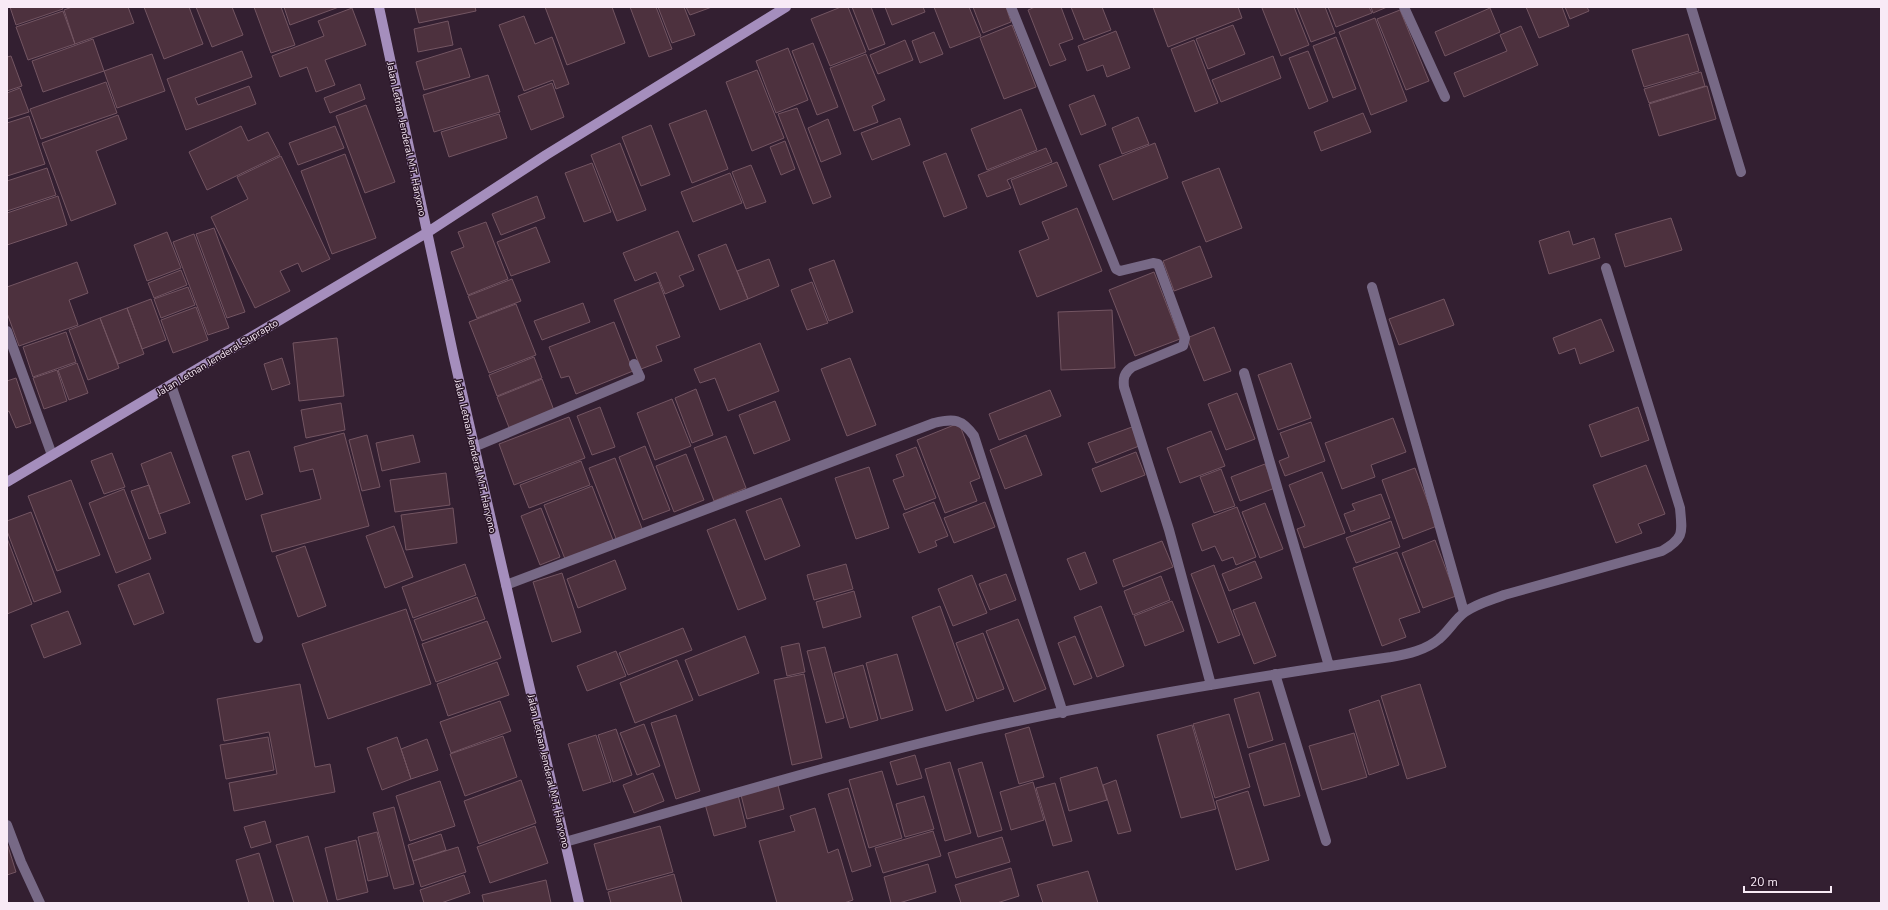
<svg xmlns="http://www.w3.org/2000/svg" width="1888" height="910" viewBox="0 0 1888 910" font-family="'Nunito Sans',sans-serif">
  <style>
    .building { fill: #4d313e; stroke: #735562 }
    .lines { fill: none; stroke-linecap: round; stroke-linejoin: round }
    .lane { stroke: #776986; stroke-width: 10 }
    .street { stroke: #776986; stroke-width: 10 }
    .secondary { stroke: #a58ebd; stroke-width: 10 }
    .labels { text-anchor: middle; stroke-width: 3; stroke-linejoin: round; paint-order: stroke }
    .street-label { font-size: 10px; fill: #f8eaf6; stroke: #291527 }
  </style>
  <rect width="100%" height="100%" fill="#331f31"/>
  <path class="building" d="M10,7H62L63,9L16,25Z
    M72,7H128L134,23L75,44L64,10Z
    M144,7H189L203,44L164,59Z
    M196,7H232L243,35L212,47Z
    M254,7H281L295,45L271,53Z
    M284,7H339L290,25Z
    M415,7H475L476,11L419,23Z
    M545,7H612L625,43L567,65Z
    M630,7H656L672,49L649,57Z
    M658,7H684L695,35L672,43Z
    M686,7H712L690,15Z
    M841,7H848L866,52L830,66L811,19Z
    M852,7H871L885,44L869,50Z
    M885,7H923L925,12L892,25Z
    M934,7H969L981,36L950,48Z
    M973,7H1006L1011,22L983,33Z
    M1035,7H1061L1073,39L1059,44L1066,60L1050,66L1028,10Z
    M1071,7H1102L1111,30L1084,40Z
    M1153,7H1238L1242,18L1168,47Z
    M1264,7H1294L1309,45L1281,56L1262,8Z
    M1297,7H1325L1335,33L1311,42Z
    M1328,7H1369L1372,13L1336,27Z
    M1371,7H1387L1373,13Z
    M1526,7H1562L1569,26L1539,38Z
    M1565,7H1587L1589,11L1570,19Z
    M352,8L366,45L325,60L335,85L316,92L307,67L280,77L272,56L324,36L318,21Z
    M1490,8L1500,32L1445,56L1435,32Z
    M1400,10L1429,81L1406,90L1377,19Z
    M63,11L75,44L28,60L16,27Z
    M524,16L535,44L552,37L569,84L556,89L553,80L524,91L499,25Z
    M1375,18L1407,101L1371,115L1339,32Z
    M448,21L453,45L418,52L414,29Z
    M1012,25L1036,87L1004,99L980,38Z
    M1233,25L1245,54L1208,69L1196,39Z
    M1521,26L1538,65L1464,97L1454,73L1507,51L1500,35Z
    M1116,31L1130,68L1107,77L1103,65L1087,71L1078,46Z
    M934,32L943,54L920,63L912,41Z
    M1688,34L1699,71L1644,87L1632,50Z
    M1336,37L1356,89L1333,98L1313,46Z
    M93,39L104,71L43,92L32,61Z
    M905,40L913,60L878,74L870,55Z
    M1194,40L1218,103L1195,112L1171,49Z
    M813,43L838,107L817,115L792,51Z
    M461,48L470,77L424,90L416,62Z
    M788,48L808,100L776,113L756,61Z
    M242,51L252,77L195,98L198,105L249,86L256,104L186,130L167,79Z
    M1308,51L1328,101L1309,109L1289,58Z
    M152,54L165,91L117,108L104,71Z
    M866,54L885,100L872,106L878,122L854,131L830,68Z
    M11,56L22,86L7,91V57Z
    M1273,56L1281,78L1221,102L1212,80Z
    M757,70L784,138L752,151L726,82Z
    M1701,72L1705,86L1649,103L1644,89Z
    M488,75L500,112L434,132L423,95Z
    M106,82L117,113L41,139L30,109Z
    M552,83L564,117L531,130L518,96Z
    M360,84L365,99L330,113L324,98Z
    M1707,86L1716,119L1659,136L1649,104Z
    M20,88L29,112L7,119V93Z
    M1094,95L1106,125L1081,135L1069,105Z
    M366,105L395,182L365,193L336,116Z
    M797,108L831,197L813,204L778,114Z
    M1021,109L1037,150L987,170L971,129Z
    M706,110L728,169L692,183L669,124Z
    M1363,113L1371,132L1321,151L1314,132Z
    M499,114L507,138L449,157L441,132Z
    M118,115L127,139L96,151L116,204L71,221L42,143Z
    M29,116L45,164L7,176V123Z
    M1138,117L1149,144L1122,154L1112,128Z
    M900,118L910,145L872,160L861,133Z
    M828,119L841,154L821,162L808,128Z
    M651,125L670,175L641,186L622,137Z
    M241,126L248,141L268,132L280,155L207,190L189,152Z
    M335,126L344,148L298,165L289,143Z
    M785,141L795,169L781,175L770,147Z
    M620,143L646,210L617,221L591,155Z
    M1155,143L1168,178L1113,200L1099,165Z
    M1046,148L1052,162L1007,180L1011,188L987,197L978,175Z
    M946,153L967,208L944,217L923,162Z
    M345,154L376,238L332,254L301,171Z
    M281,156L330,259L302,272L298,263L280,271L290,291L255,308L211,217L248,199L237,177Z
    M1057,162L1067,186L1020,205L1011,180Z
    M592,163L611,212L584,222L565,173Z
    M751,165L766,202L746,209L732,172Z
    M47,168L56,195L7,211V181Z
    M1219,168L1242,228L1206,242L1182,182Z
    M730,173L742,203L693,222L681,192Z
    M58,196L67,225L7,245V213Z
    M537,196L545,218L501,235L492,214Z
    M1077,208L1102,271L1037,297L1019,251L1049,239L1042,222Z
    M1671,218L1682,250L1625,267L1615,234Z
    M486,222L508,279L468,295L451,252L464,247L458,232Z
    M536,227L550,262L511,276L497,242Z
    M214,228L245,312L227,318L196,234Z
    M678,231L694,270L679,276L684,286L665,294L656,272L635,281L623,253Z
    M1569,231L1573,245L1594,238L1600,258L1549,274L1539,241Z
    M167,232L181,268L147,281L134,245Z
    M194,234L229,328L208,335L173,242Z
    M726,244L748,299L720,310L698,255Z
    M1200,246L1212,277L1174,291L1163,261Z
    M769,259L779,286L748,299L737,271Z
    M834,260L853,312L829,321L809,269Z
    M77,262L88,293L69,300L78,325L19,346L7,313V287Z
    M181,270L187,285L154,298L148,283Z
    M1154,272L1180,339L1135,356L1109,290Z
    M512,279L521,301L477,318L468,296Z
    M659,282L680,337L656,346L662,361L641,369L614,300Z
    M812,282L828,323L807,330L791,290Z
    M188,287L195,305L161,318L154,299Z
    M151,299L166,340L142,349L127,308Z
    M1444,299L1454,325L1399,345L1389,319Z
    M583,303L590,322L542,340L534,321Z
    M516,304L536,355L489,373L469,322Z
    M196,307L208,340L173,353L161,320Z
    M127,308L144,354L118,364L100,318Z
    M1112,310L1115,368L1061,370L1058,312Z
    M100,318L119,368L88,380L69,330Z
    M1601,319L1614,351L1580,364L1575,348L1559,354L1553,338Z
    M614,322L633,371L576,394L569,376L561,378L549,347Z
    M1214,327L1231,371L1204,381L1187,338Z
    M66,332L76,362L33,377L23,347Z
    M337,338L344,396L299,401L293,343Z
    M760,343L779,391L728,411L715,378L700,383L694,369Z
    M534,357L542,378L497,396L489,375Z
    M282,358L290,384L272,390L264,364Z
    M850,358L876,425L847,436L821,369Z
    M77,363L88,393L69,400L58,370Z
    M1291,363L1311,418L1278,430L1258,375Z
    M57,370L67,401L44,409L33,378Z
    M16,378L31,423L16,428L9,411L7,412V381Z
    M542,379L555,413L510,430L497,397Z
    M696,389L713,435L692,443L675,398Z
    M1050,390L1061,416L999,440L989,414Z
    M1237,393L1255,439L1226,450L1208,404Z
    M672,399L691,446L655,460L637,413Z
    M775,401L790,440L754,454L739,415Z
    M341,403L345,430L306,438L301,410Z
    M600,407L615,447L592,455L577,416Z
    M1638,407L1649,440L1601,457L1589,425Z
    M569,417L585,458L514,485L499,444Z
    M1393,418L1406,452L1371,465L1375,477L1342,489L1325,443Z
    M1311,422L1325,461L1285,476L1279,461L1289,457L1280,433Z
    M959,423L980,478L970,482L977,501L945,513L917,440Z
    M1132,427L1139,446L1096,463L1088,443Z
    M1211,431L1225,466L1180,483L1167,448Z
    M344,433L369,526L272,552L261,515L321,499L313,469L300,472L294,447Z
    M367,435L380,487L362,491L349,440Z
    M413,435L420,462L382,471L376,443Z
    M1026,435L1042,475L1005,489L990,450Z
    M726,436L746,488L714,501L694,448Z
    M645,446L670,510L643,520L619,457Z
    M916,447L936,498L905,510L893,480L904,476L896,455Z
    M249,451L263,494L246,500L232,456Z
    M171,452L190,503L159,514L141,464Z
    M1136,452L1145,475L1101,492L1092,469Z
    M112,453L125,487L104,494L91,461Z
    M686,454L704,500L674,512L656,466Z
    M615,458L643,531L617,541L589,468Z
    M581,461L590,485L529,508L520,485Z
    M1265,464L1275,488L1240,501L1231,477Z
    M1646,465L1665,514L1638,524L1642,533L1616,543L1593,485Z
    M869,467L889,528L856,539L835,478Z
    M1415,468L1437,526L1403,539L1382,480Z
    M1221,469L1235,506L1214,513L1200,477Z
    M1322,472L1345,533L1304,548L1297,529L1305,526L1289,485Z
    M446,473L450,505L395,512L390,480Z
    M71,480L100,555L57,571L28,496Z
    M149,485L166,533L149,539L131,491Z
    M592,486L613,540L565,559L544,505Z
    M124,489L151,559L116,573L89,503Z
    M1381,494L1390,518L1351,532L1344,514L1355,510L1352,504Z
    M781,498L800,546L765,560L746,511Z
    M934,502L948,536L935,541L937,546L919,553L903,514Z
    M985,502L995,527L954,543L944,518Z
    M1265,503L1283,549L1260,558L1242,512Z
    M1237,507L1256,557L1236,565L1233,557L1222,561L1215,546L1202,551L1192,524Z
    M453,508L457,543L406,550L401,515Z
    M541,508L560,557L540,565L521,516Z
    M31,512L61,592L34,602L7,531V521Z
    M735,519L766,599L738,610L707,530Z
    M1391,521L1400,547L1356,563L1346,538Z
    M394,526L413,577L385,588L366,536Z
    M7,538L32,604L7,614Z
    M1435,540L1456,596L1423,608L1402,553Z
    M1162,541L1173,567L1123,587L1113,560Z
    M305,546L326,606L298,617L276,556Z
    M1085,552L1097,583L1080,590L1067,559Z
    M1397,552L1420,612L1399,619L1406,637L1382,646L1353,568Z
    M615,560L626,589L578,608L567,579Z
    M1255,561L1262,578L1229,591L1222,574Z
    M465,564L476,595L413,618L402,587Z
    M846,564L853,589L814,600L807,575Z
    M1214,565L1240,635L1218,643L1191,574Z
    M149,573L164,613L134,625L118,585Z
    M562,573L581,632L552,642L533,582Z
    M1006,574L1016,600L990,610L979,584Z
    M972,575L987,613L953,626L938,589Z
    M1161,576L1170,600L1133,615L1124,591Z
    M854,591L861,617L823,628L816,602Z
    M477,597L485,619L422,641L414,620Z
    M1172,601L1184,631L1145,646L1134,616Z
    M1255,602L1276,656L1254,664L1233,610Z
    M940,606L974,701L946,711L912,617Z
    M1101,606L1124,666L1097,677L1074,617Z
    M406,609L431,684L328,719L302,644Z
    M68,611L81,644L44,658L31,625Z
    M1018,619L1046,689L1014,702L986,631Z
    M487,621L501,658L436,682L422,644Z
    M683,628L692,650L628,675L619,653Z
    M983,633L1004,689L977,699L956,643Z
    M745,636L759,673L699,696L685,660Z
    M1075,636L1092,678L1074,685L1058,643Z
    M799,643L805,672L787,676L781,647Z
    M825,647L844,718L826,723L807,651Z
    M616,651L626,676L587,691L577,666Z
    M897,654L913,710L881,719L866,663Z
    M677,660L693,700L635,723L620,683Z
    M497,662L509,695L448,716L437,684Z
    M863,665L878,720L850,728L834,673Z
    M804,674L822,758L792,765L774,680Z
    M300,684L315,767L330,764L335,792L234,811L229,783L277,774L269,732L224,741L217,699Z
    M1420,684L1446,767L1407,779L1381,696Z
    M1259,692L1273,740L1248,748L1234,699Z
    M1379,700L1399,765L1369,775L1349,710Z
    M500,701L511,731L451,753L440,722Z
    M1229,714L1250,787L1215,798L1193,724Z
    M676,715L700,791L676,799L651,723Z
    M644,724L660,766L637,775L620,733Z
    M1192,725L1216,809L1181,818L1157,735Z
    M1029,727L1044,777L1019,784L1005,734Z
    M616,729L632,775L613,782L598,735Z
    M1354,733L1367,777L1322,790L1309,746Z
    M596,735L611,782L583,791L568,744Z
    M503,736L517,777L465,796L450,754Z
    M268,737L274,770L226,779L220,745Z
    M397,737L411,779L382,790L367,748Z
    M427,739L438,770L411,779L401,749Z
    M1285,743L1300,796L1264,806L1249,754Z
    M915,755L922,778L897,785L890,762Z
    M950,762L971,833L945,841L925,769Z
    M982,762L1002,830L978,837L958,769Z
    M1097,767L1107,800L1069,811L1060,778Z
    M882,771L902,838L869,848L849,780Z
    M653,773L664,801L634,813L623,785Z
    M521,780L536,823L479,844L464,801Z
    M1116,780L1131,831L1118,834L1103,785Z
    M440,781L455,826L410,841L396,796Z
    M1033,782L1044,820L1011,830L1000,792Z
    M1055,783L1072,841L1053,846L1036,788Z
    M778,785L784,809L747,819L741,795Z
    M848,788L871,866L852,872L828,794Z
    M1248,791L1269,860L1236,870L1216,801Z
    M738,795L746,827L714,836L705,804Z
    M924,796L934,829L905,837L896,804Z
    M394,807L414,884L394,889L373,813Z
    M815,808L828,853L838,849L853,900L844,903H777L759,841L795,831L790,816Z
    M265,821L271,842L251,848L244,827Z
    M535,826L548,863L490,883L477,847Z
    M660,826L673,872L607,890L594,844Z
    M933,831L941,856L883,873L875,848Z
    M377,832L388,876L368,881L358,837Z
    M441,834L446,850L413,861L408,845Z
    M308,836L328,903H294L276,845Z
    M1002,837L1010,862L956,878L948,853Z
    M356,840L368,892L337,900L325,848Z
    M7,843L16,872L7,875Z
    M458,847L466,872L421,887L413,861Z
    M259,853L274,903H249L236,860Z
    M928,864L936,892L899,903H891L884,877Z
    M1011,868L1019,896L997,903H961L955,885Z
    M1088,871L1098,903H1043L1037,885Z
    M674,874L682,903H611L608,892Z
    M464,875L470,893L441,903H424L420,890Z
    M546,880L551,903H484L482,895Z"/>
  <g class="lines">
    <path class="lane" d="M171,385L258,638
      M474,447L640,377L634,364"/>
    <path class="street" d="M1011,7L1116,269L1120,271L1153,263L1158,264L1185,338L1183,346L1132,367C1124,373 1123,378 1124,387L1169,530L1211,685
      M1404,7L1445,97
      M1691,7L1741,172
      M1372,287L1464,612
      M7,331L52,455
      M1244,373L1329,666
      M506,585L934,423C954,418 962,419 974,436L1063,713
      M1275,674L1326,841
      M7,825L21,862L40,903
      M565,842C703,803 840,761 980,729C1116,699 1253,677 1391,657C1408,654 1426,650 1439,639C1449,631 1455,619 1465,612C1476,604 1491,600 1504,595L1662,551C1685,538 1682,532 1680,508L1606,268"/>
    <path class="secondary" d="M379,7L454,358L579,903
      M7,482L428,232L546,155L786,7"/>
  </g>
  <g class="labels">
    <g class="street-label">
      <text transform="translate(407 139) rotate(78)" y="4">Jalan Letnan Jenderal M.T. Haryono</text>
      <text transform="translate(217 357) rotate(-31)" y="4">Jalan Letnan Jenderal Suprapto</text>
      <text transform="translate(476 456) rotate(77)" y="4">Jalan Letnan Jenderal M.T. Haryono</text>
      <text transform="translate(549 771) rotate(77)" y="4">Jalan Letnan Jenderal M.T. Haryono</text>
    </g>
  </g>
  <rect width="1888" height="910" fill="none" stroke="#f8eaf6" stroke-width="16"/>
  <path d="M1744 886v6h87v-6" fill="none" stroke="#f8eaf6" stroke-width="2"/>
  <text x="1750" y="886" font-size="12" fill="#f8eaf6" stroke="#291527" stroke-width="3" paint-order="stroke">20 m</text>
</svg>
